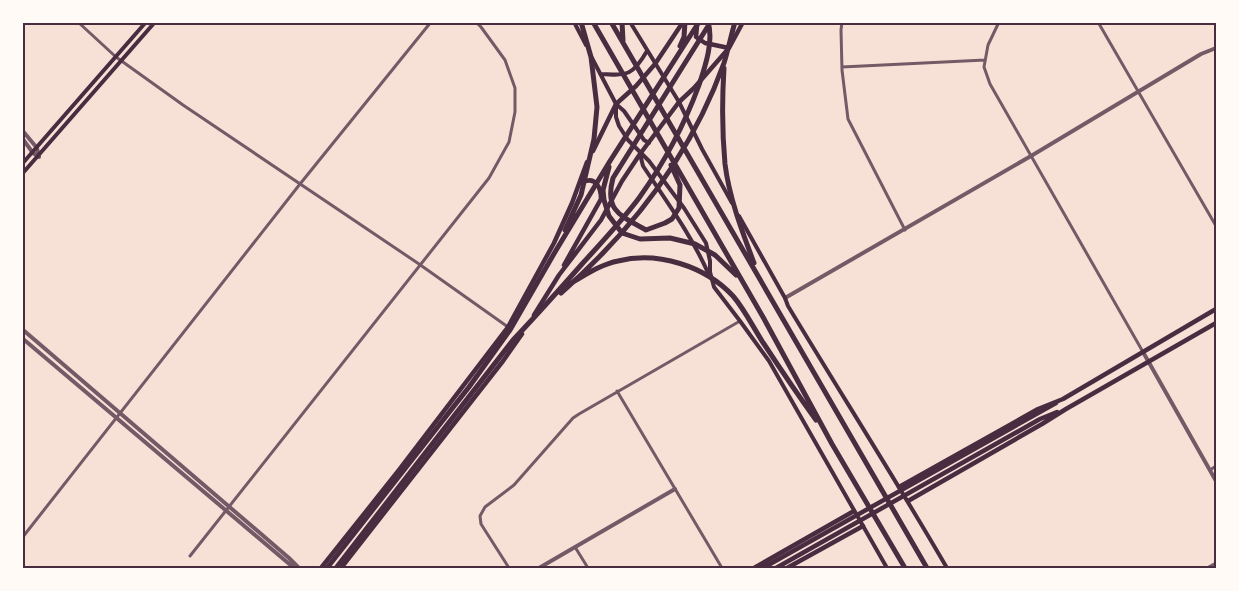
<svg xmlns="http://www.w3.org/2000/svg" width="1239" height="591" viewBox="0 0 1239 591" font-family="Jost,sans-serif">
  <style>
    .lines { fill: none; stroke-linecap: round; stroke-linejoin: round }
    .minor { stroke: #755966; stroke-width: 3 }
    .tertiary { stroke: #755966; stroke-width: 4 }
    .secondary { stroke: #4a2c40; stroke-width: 4 }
    .primary { stroke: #4a2c40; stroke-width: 4.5 }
    .trunk { stroke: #4a2c40; stroke-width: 5 }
    .neatline { fill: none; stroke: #4a2c40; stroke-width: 2 }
  </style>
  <rect width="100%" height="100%" fill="#f7e1d7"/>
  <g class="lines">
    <path class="minor" d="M78,22L116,57L183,105L419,264L508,327
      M842,22L841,30L842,70L848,119L905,230
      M999,22L988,45L984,67L990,84L1143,352
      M1098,22L1216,226
      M842,67L985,60
      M617,391L722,568
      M1210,470L1216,466
      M22,538L300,184L431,22
      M575,547L588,568
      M190,556L489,178L509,142L515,112V88L505,60L481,27L476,22
      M509,568L481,524L480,516L485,507L514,485L573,418L579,414L740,321
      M1207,568L1216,563"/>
    <path class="tertiary" d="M22,130L37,148L39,157
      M22,138L33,153L39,157
      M785,298L1031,156L1201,54L1216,48
      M22,329L289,558L299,568
      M22,338L294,568
      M1143,352L1216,481
      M539,568L675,489"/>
    <path class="secondary" d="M574,22L586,45
      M630,22L679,102L702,149L732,203
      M592,58L616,104L624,111L644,140L649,143
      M601,74C628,76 633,75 647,51
      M616,104V117L619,126L628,140L649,161L684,208L706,243L710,261V272L714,287L740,321L769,361L887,568
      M640,154L643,166C667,202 692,236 709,275
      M22,164L146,22
      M22,174L155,22
      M739,216L785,298L788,306C841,394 896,480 947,568"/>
    <path class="primary" d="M697,26L696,37L705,43L729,48
      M593,151L616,104L636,86L655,64L683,22
      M564,265L601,199C601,188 596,176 583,182
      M534,315L559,275L601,220L622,181L640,154L679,102L694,88L729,48L743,22
      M899,487L1038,409L1063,399L1216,309
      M908,501L1042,424L1066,409L1216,323
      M321,568L399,470L508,327L554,243L572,203L587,162
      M341,568L503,361L522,334
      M754,568L854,511
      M763,568L1056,403
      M776,568L1040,419L1057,412
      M787,568L863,526"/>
    <path class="trunk" d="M593,22L763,317L832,444L905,568
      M611,22L927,568
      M622,22L623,41
      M680,46L684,37L685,22
      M724,68C722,100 722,132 725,164C729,197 742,231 754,263
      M671,165L680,185L679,208L672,219L665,223L646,230C621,216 604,211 613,178L710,23
      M609,167L603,190L604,200L609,216L622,233L640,239L670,238L695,244L715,255L736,275
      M565,230L581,195L594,139L597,107L591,57L581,22
      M573,282C587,274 602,264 618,261C658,251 705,266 733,296C745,310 754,329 764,344C781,370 798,395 816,420
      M561,293C634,229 691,155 724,63C728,50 731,36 735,22
      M327,568L469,387L510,330L555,252L610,161L699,22
      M336,568L513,340C537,315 559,290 582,264C601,243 621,222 639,198C664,163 684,126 699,85C705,67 714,41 708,22"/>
  </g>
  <rect width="1239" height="591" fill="none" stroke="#fffaf5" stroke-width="48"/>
  <rect x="24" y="24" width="1191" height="543" class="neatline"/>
</svg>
